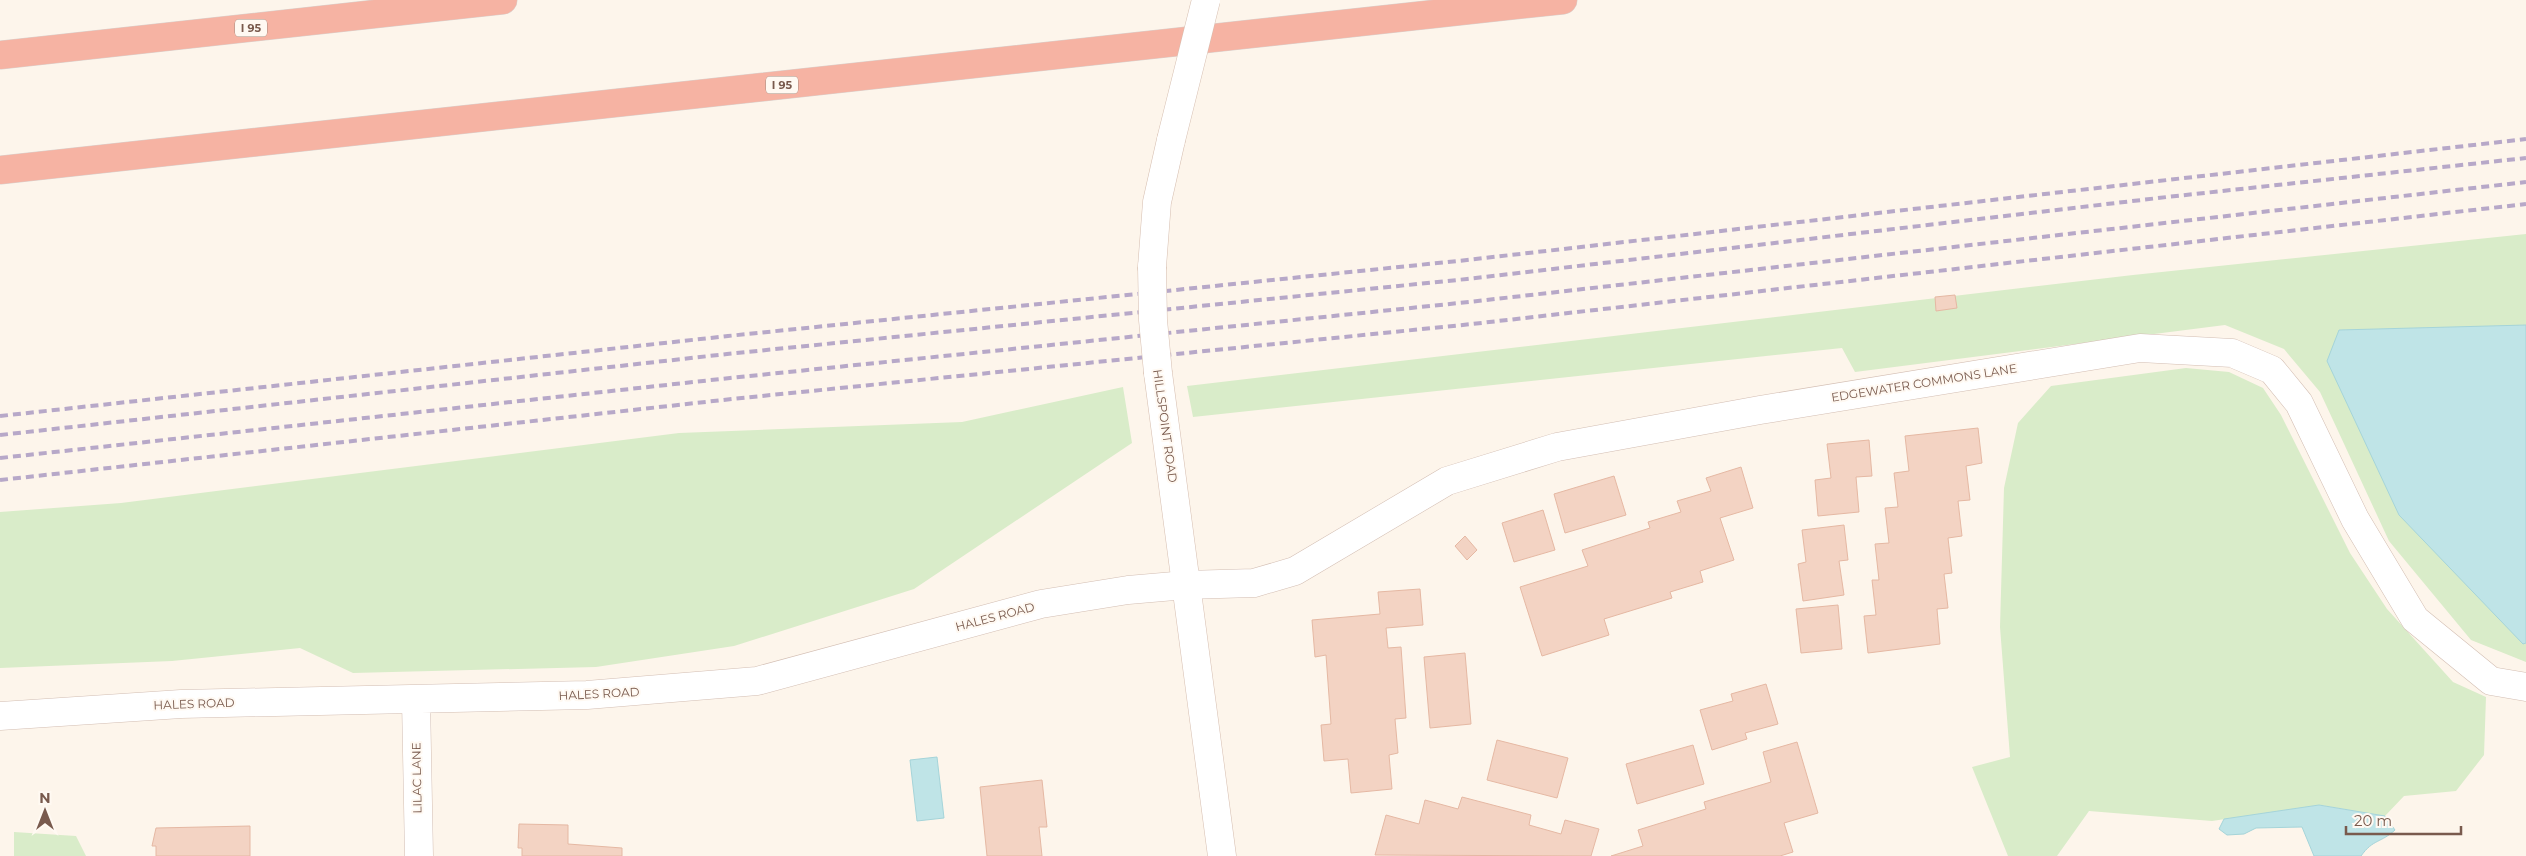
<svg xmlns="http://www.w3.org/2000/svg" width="2526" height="856" viewBox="0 0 2526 856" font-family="Montserrat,sans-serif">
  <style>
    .green { fill: #d9ecc9 }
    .water { fill: #bfe4e7; stroke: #a5d4d9 }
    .building { fill: #f3d3c3; stroke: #e5b8a3 }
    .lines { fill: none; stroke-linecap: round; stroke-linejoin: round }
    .street-casing { stroke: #d3beb3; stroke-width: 29 }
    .secondary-casing { stroke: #d6beb0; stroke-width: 29 }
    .highway-casing { stroke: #d9d1cd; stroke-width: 29 }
    .street { stroke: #fff; stroke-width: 28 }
    .secondary { stroke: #fff; stroke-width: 28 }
    .highway { stroke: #f6b3a3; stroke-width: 28 }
    .rail { stroke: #b7a8c8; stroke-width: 4; stroke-dasharray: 8 5; stroke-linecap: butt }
    .secondary-bridge-casing { stroke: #d6beb0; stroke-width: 29; stroke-linecap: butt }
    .secondary-bridge { stroke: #fff; stroke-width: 28 }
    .labels { text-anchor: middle; stroke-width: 4; stroke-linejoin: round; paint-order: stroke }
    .shield { fill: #fff9f2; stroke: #a18a7e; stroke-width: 1 }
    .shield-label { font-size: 11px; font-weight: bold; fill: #795a4d }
    .street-label { font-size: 12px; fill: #795a4d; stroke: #fff9f2 }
  </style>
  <rect width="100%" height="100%" fill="#fdf5eb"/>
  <path class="green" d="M2526,234V662L2471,640L2389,541L2320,392L2284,349L2225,325L1855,372L1842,348L1193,417L1187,386L2133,275Z
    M2186,368L2229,372L2263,388L2281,415L2350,553L2387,609L2453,682L2486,697L2484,755L2456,791L2404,796L2385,816L2320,805L2212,821L2089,811L2057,856H2008L1972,767L2010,757L2000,627L2004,488L2018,423L2051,386Z
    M1123,387L1132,443L914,589L734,646L596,667L353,673L300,648L172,661L0,668V512L121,503L679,433L962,422Z
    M14,832L76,836L86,856H14Z"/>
  <path class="water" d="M2526,325V643L2523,644L2399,515L2327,361L2339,330Z
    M937,757L944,818L917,821L910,760Z
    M2319,805L2385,816L2395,830C2381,843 2373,839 2361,856H2314L2302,827L2256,828L2244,834L2227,835L2219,829L2224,819Z"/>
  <path class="building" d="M1955,295L1957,308L1936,311L1935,297Z
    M1978,428L1982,463L1966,466L1970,500L1958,501L1962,536L1948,538L1952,573L1944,574L1948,608L1937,609L1940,644L1868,653L1864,616L1876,615L1872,580H1879L1875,544L1889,543L1885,508L1898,507L1894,473L1909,471L1905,436Z
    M1869,440L1872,476L1856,477L1859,512L1818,516L1815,480L1831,478L1827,444Z
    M1741,467L1753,508L1720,518L1734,560L1700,571L1703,582L1670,592L1672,598L1604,619L1609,635L1542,656L1520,587L1588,566L1582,550L1650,528L1648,522L1681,512L1677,501L1711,491L1706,478Z
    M1614,476L1626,515L1565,533L1554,494Z
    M1543,510L1555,550L1514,562L1502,523Z
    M1844,525L1848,560L1839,561L1844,595L1803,601L1798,564L1806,562L1802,530Z
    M1465,536L1477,550L1467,560L1455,546Z
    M1420,589L1423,625L1386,628L1388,648L1401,647L1406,718L1395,719L1398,753L1389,755L1392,789L1351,793L1348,759L1324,761L1321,725L1331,724L1326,655L1315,657L1312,620L1380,614L1378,592Z
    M1838,605L1842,649L1801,653L1796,609Z
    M1465,653L1471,724L1430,728L1424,657Z
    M1766,684L1778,724L1745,733L1747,739L1712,750L1700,710L1733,701L1731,694Z
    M1497,740L1568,758L1557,798L1487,780Z
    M1797,742L1818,813L1784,823L1793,852L1780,856H1611L1643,846L1638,830L1706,809L1704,802L1771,782L1763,752Z
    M1693,745L1704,784L1637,804L1626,764Z
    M1042,780L1047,827H1039L1042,856H987L980,787Z
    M1462,797L1531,815L1529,825L1561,834L1565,820L1599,829L1591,856L1375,855L1386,815L1419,824L1425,800L1458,809Z
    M519,824L568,825V844L622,848V856H522V848H518Z
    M250,826V856H156V846H152L156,828Z"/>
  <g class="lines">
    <g class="street-casing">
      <path id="street" d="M416,700L419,856
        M0,716L181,704L587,695L757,681L1041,604L1128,590L1186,585L1254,583L1295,571L1447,481L1557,447L1760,410L2140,348L2232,353L2272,370L2299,403L2355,519L2415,619L2491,681L2526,687"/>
    </g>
    <g class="secondary-casing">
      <path id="secondary" d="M1152,267L1157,202L1171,140
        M1158,373L1222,856"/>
    </g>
    <g class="highway-casing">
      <path id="highway" d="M0,55L503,0
        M0,170L1563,0"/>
    </g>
    <use href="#street" class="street"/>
    <use href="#secondary" class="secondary"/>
    <use href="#highway" class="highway"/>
    <path class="rail" d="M0,416L728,336L1467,260L2526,139
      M0,435L727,354L1467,279L2167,197L2526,158
      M0,458L730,378L1469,302L2526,182
      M0,480L732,399L1472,324L2526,204"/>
    <g class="secondary-bridge-casing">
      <path id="secondary-bridge" d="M1171,140L1206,0
        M1152,267L1153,320L1158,373"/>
    </g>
    <use href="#secondary-bridge" class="secondary-bridge"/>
  </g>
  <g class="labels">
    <g class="shield">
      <rect x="235" y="19.5" width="32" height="17" rx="4"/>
      <rect x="766" y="76.5" width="32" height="17" rx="4"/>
    </g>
    <g class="shield-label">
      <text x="251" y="32">I 95</text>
      <text x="782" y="89">I 95</text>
    </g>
    <g class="street-label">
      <text transform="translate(1924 383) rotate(-9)" y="4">EDGEWATER COMMONS LANE</text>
      <text transform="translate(1165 426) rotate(82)" y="4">HILLSPOINT ROAD</text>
      <text transform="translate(995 617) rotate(-15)" y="4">HALES ROAD</text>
      <text transform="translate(599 694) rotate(-3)" y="4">HALES ROAD</text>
      <text transform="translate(194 704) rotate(-2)" y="4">HALES ROAD</text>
      <text transform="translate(417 778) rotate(-91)" y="4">LILAC LANE</text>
    </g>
  </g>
  <g transform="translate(45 811)" stroke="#fff9f2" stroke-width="4" paint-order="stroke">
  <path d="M0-4L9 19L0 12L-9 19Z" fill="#795a4d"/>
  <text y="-8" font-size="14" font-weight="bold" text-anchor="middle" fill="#795a4d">N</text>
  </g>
  <path d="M2346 826v8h115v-8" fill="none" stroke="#795a4d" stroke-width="2.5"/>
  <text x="2354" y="826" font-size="15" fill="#795a4d" stroke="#fff9f2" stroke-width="4" paint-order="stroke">20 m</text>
</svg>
